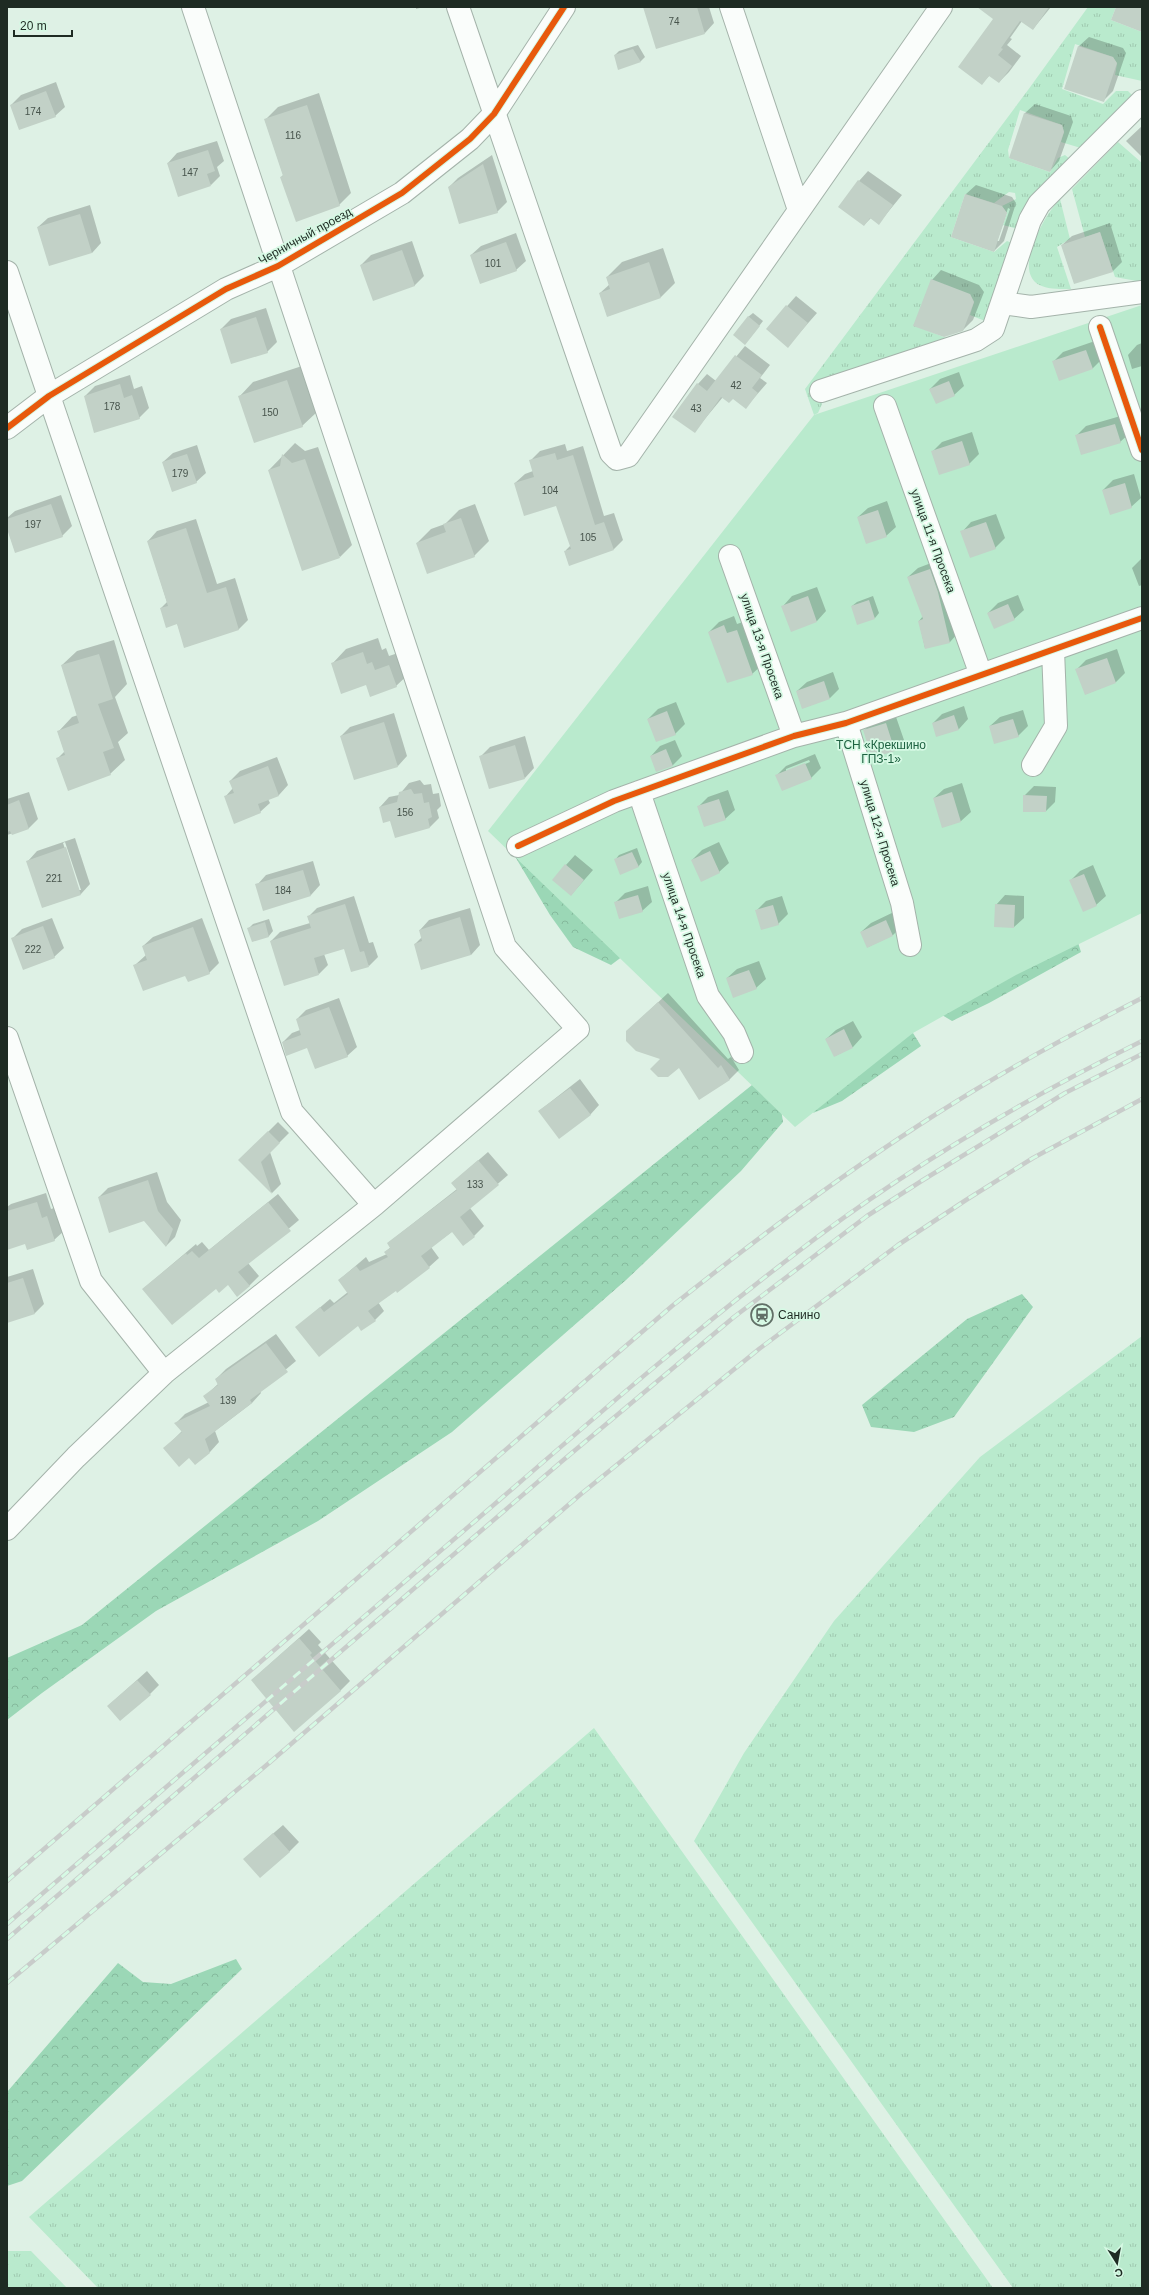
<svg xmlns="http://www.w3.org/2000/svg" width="1149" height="2295" viewBox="0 0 1149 2295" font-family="Arial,sans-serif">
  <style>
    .grass { fill: url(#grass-tufts) }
    .forest { fill: url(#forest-crowns) }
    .garden { fill: #b9eacd }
    .shadow { fill: #0003; fill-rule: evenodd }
    .building { fill: #c2d1c7 }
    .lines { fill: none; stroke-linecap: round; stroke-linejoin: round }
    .minor-casing { stroke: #a4b3aa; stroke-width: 24 }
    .minor { stroke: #fafdfb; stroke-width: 22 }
    .rail-casing { stroke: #c8ccca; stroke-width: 4.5 }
    .rail { stroke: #d6f9e4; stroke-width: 3; stroke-dasharray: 9; stroke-linecap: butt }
    .cycleway-casing { stroke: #d6f9e4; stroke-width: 8 }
    .cycleway { stroke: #e8590c; stroke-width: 6 }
    .labels { text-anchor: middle; stroke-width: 3.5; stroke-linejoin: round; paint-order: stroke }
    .number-label { font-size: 10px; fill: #47544c }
    .street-label { font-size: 12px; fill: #1e2b23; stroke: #d6f9e4 }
    .park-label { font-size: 12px; fill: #1e6241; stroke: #d6f9e4 }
    .poi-label { font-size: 12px; fill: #1e2b23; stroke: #d6f9e4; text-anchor: start }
  </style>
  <defs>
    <pattern id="grass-tufts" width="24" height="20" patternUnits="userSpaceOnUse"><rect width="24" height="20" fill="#b9eacd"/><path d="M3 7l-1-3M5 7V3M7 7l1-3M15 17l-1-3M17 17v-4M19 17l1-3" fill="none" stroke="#9fc9b0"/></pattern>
    <pattern id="forest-crowns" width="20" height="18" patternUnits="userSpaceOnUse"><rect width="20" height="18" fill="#9bd7b6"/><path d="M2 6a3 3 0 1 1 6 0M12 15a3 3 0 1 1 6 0" fill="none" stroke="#85b99c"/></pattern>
  </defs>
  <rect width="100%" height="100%" fill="#def1e5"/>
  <path class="grass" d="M1088,7H1116L1111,20L1142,32V81L1115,75L1117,64L1113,57L1075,44L1062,89L1103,104L1116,91H1128L1133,96L1084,149L1061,142L1064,132L1062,125L1020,110L1008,150L1009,158L1050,172L1058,158L1065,155L1071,160L1018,229L1003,225L1007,213L1002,206L1016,199L1015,193L1009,192L994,203L965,194L951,237L994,252L1007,241L1012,243L985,321L970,315L974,302L970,294L913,325L959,343L818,395L822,404L818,413L814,415L805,389L1028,90Z
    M1118,142L1142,163V282L1115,277L1100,232L1085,237L1072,189Z
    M1060,199L1070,239L1057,247L1071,289C1060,289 1044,290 1035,282C1016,264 1046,213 1060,199Z
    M1142,1336V2288H1013L694,1841L744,1753L834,1621L980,1457Z
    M594,1728L993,2288H98L29,2217Z
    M7,2251H31L67,2288H7Z"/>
  <path class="forest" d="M501,833L631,950L611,965L573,947L550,915Z
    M1075,933L1081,952L989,1003L952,1021L937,1012Z
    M913,1033L921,1046L842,1101L813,1113L860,1050Z
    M775,1070L783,1122L741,1171L626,1280L452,1432L318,1521L156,1611L42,1693L7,1720V1658L82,1625L752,1085Z
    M1022,1294L1033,1307L954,1417L914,1432L871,1427L862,1405L967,1319Z
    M236,1959L242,1969L22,2181L7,2186V2092L118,1963L143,1982L171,1984Z"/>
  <path class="garden" d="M1142,305V913L1016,975L913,1033L795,1127L488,831L814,415Z"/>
  <path class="shadow" d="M416,7H424L416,9Z
    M646,7H709L714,23L705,33Z
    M987,7H1051L1033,29L1022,21L1010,38L1012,39L1007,45L1021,56L1009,72L999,82L990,75L982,83L995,18Z
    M1089,37L1123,48L1126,53L1113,91L1103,101L1065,88L1079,46Z
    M638,45L645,57L641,61L619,68L615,55L619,51Z
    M56,82L65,107L55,116L11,105L21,95Z
    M319,93L351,193L339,205L281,177L284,174L266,119L278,107Z
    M1035,104L1071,116L1073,122L1059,161L1050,171L1010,158L1025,113Z
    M1142,126V157L1126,141Z
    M217,141L224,161L217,167L220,176L211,185L168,163L177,153Z
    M492,155L507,202L497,212L449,187L458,178Z
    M868,171L902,195L879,223L871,218L864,225L859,181Z
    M976,185L1012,197L1016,203L1004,241L994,251L952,237L966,194ZM1008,208L1010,209L999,241H997Z
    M90,205L101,243L92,253L38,227L48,218Z
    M1110,223L1122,262L1113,271L1062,245L1072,236Z
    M516,233L526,261L516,270L471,255L481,246Z
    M412,241L424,276L414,286L361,265L371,255Z
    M663,248L675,283L661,297L608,316L600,293L610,284L607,277L622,262Z
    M941,270L979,285L984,292L973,320L963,330L932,280Z
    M796,296L817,313L788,346L767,329Z
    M266,308L277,342L267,352L221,329L231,319Z
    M753,313L763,321L749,339L748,317Z
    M1095,341L1102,359L1092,369L1053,362L1063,352Z
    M1142,343V366L1132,369L1128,355L1137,345Z
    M745,346L770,365L760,378L767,383L746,407L733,398L723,397L694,432L698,384L707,374L716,381Z
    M302,366L317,412L302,426L239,397L253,382Z
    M959,372L964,386L954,395L930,389L940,379Z
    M130,375L134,389L142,386L149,408L139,418L85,396L95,386Z
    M1124,415L1130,433L1120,442L1076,436L1086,426Z
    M972,432L979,454L969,464L932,452L942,442Z
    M295,443L305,451L318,447L352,545L340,557L269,470Z
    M565,444L567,451L583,446L604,516L614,513L623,540L614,549L565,551L571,545L557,505L515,483L525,474L533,471L530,461L540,451Z
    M197,445L206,473L196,482L163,462L173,453Z
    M1134,474L1141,498L1131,507L1103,490L1113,480Z
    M61,495L72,526L62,536L7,526V518L15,511Z
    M887,501L896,527L886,536L858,517L868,508Z
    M475,504L489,541L474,556L417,543L431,529L445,524L459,510Z
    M996,514L1005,538L995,548L962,532L971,522Z
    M196,519L217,584L235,578L248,620L239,629L185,647L177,623L161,608L167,602L148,541L157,531Z
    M1142,558V585L1139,586L1132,568Z
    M939,560L959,632L950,642L925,648L919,621L923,616L908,577L918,568Z
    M817,587L826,611L817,621L792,630L783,606L792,596Z
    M1018,595L1024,610L1014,619L988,613L998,603Z
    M873,596L879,613L875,618L852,606L857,602Z
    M734,616L737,624L746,621L762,665L752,674L709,632L719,622Z
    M378,638L382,650L386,648L389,656L404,651L411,672L396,686L366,684L332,664L346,649Z
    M114,640L127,684L115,697L128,733L118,742L125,760L110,774L57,759L65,751L58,732L72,717L78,715L62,665L77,651Z
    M1117,649L1125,673L1116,682L1086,694L1077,669L1086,660Z
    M833,672L839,689L830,698L803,708L797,691L807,682Z
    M676,702L685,724L675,734L648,719L658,709Z
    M964,706L968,719L959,729L937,736L933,723L942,714Z
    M1023,710L1028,726L1018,736L990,726L1000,717Z
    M394,713L407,756L398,766L341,736L350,727Z
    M895,714L904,740L894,750L864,731L873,721Z
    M525,736L534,768L525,778L481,756L490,747Z
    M675,740L682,756L672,766L651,756L660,746Z
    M815,754L821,768L811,778L776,776L786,766ZM809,760L810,762L786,772V769Z
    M277,757L288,785L279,795L268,799L270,803L260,812L225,797L233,788L230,781L240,771Z
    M420,780L424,785L431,784L433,794L439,793L441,806L437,810L439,818L430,827L391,820L380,807L389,797L399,795L409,783Z
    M962,783L971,812L961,821L943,827L934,798L944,789Z
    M1034,786L1056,787L1055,802L1046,811L1024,796Z
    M728,790L735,810L725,819L698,807L708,797Z
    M29,792L38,819L29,828L7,835V799Z
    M75,838L90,884L81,894L43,907L28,861L37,851ZM65,842L81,890H79L63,843Z
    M719,842L729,863L719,872L692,860L702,850Z
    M637,848L642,862L638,867L615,860L619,855Z
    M575,855L593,870L571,895L566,865Z
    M313,861L320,885L311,895L264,909L257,885L266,875Z
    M1093,865L1106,896L1096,905L1071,880L1080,871Z
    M648,886L652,902L642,911L616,902L625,893Z
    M1005,895L1024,896V918L1014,927L996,905Z
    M354,896L369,943L373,942L378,957L369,966L345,947L324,954L328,965L319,974L271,941L280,932L310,923L308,917L317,908Z
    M782,896L788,914L778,924L756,911L766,901Z
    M470,908L480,945L471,955L415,944L422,937L420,930L429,920Z
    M896,911L902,926L893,935L868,947L861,932L871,923Z
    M52,918L64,948L54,957L12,939L22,929Z
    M202,918L219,963L209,973L186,974L135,965L146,955L143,946L153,937Z
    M269,919L273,931L269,936L253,941L249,928L253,924Z
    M759,961L766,979L756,988L727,978L737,969Z
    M668,993L728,1059L731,1057L739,1070L730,1079L699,1098L679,1067L662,1058L637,1022Z
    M339,998L357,1047L347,1056L283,1042L292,1033L300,1030L297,1019L306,1010Z
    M853,1021L862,1037L853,1047L835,1056L826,1039L836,1030Z
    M580,1079L599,1105L590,1115L539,1111Z
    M278,1122L289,1133L270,1152L281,1184L272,1193L240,1160Z
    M488,1152L508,1175L470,1208L484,1226L474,1236L463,1244L453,1231L431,1247L439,1258L429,1267L378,1302L384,1311L375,1320L358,1325L297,1327L330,1299L334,1303L348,1292L339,1280L366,1257L369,1262L387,1254L385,1252L391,1247L388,1243L457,1189L452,1183Z
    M157,1172L167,1202L181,1220L175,1237L166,1246L145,1220L99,1197L108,1188Z
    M46,1193L51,1209L57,1207L64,1231L54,1240L26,1243L7,1240V1207L11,1204Z
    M278,1194L299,1220L248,1263L259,1276L249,1286L228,1284L216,1287L143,1289L196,1244L197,1246L202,1242L209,1250Z
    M33,1269L44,1304L35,1313L7,1322V1277Z
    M276,1334L296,1361L260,1391L261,1393L252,1403L215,1431L219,1442L210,1452L189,1457L165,1448L182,1431L176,1423L185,1414L209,1402L204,1397L218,1384L216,1379L226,1369Z
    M309,1629L321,1642L318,1645L350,1681L340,1691L252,1680Z
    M147,1671L159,1685L150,1694L108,1706Z
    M283,1825L299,1842L289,1852L254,1850Z"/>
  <path class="building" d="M643,7H697L705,34L656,49Z
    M977,7H1049L1033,30L1020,21L1001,48L1003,49L998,55L1012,66L999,83L989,76L982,85L958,67L993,19Z
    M1116,7H1142V32L1111,20Z
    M1078,46L1113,57L1117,63L1104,102L1064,89Z
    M633,49L641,62L618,70L614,55Z
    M46,91L56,117L19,130L10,105Z
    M307,105L340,206L296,222L280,177L283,176L264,119Z
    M1024,113L1062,125L1064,132L1050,172L1009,158Z
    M208,150L215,171L207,174L211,186L178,197L167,163Z
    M483,164L498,213L459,224L448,187Z
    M858,180L893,205L879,225L870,218L864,226L838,207Z
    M965,194L1002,206L1007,213L994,252L951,237Z
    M80,214L92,253L49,266L37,227Z
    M1100,232L1113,272L1074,284L1061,245Z
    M506,242L517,271L480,284L470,255Z
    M402,250L415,286L373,301L360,265Z
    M649,262L661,298L607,317L599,293L610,289L606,277Z
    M931,279L970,294L974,302L963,331L944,337L913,326Z
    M786,305L808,323L788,348L766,329Z
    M748,316L760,326L745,345L733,335Z
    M256,317L268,353L231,364L220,329Z
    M1086,350L1093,369L1059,381L1052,361Z
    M735,355L762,375L752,388L758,393L746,409L733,399L729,403L721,397L695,433L672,417L697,383L707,391Z
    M287,380L303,427L254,443L238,396Z
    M949,381L955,396L936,404L929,389Z
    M120,384L124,398L132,395L140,419L94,433L84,396Z
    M1115,424L1121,443L1081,455L1075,435Z
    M962,441L970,465L939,475L931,451Z
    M555,453L557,460L573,455L595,525L604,522L614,550L569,566L564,551L571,549L556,506L524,516L514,483L534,477L529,460Z
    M187,454L197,483L172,492L162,462Z
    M282,454L292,463L305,459L340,558L302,571L268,470L280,466Z
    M1125,483L1132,508L1110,515L1102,490Z
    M51,504L63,537L15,553L7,529V519Z
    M878,510L887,537L866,544L857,517Z
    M461,518L475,557L427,574L416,543L446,532L443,524Z
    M986,522L996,549L970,558L960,531Z
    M186,528L207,593L226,587L239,630L184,648L177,624L166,628L160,608L168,606L147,541Z
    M930,569L938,592L950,643L925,649L918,621L923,619L907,577Z
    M808,596L817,622L791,632L781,606Z
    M869,600L875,619L857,625L851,606Z
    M1008,604L1015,620L994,629L987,613Z
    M724,625L727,633L737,630L753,675L727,683L708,632Z
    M363,652L367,664L372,662L375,670L389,665L397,687L370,697L366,685L341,694L331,663Z
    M99,654L113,699L98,704L114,748L103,752L111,775L68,791L56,758L65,755L57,731L79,723L61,665Z
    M1107,658L1116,683L1085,695L1075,669Z
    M824,681L830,699L802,709L796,691Z
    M667,711L676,735L656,742L647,719Z
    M954,715L959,730L936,737L932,723Z
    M1013,719L1019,737L994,744L989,726Z
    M384,722L398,767L354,780L340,736Z
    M886,723L895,751L872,758L863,730Z
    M515,745L525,779L489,789L479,756Z
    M666,749L673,766L656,772L650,756Z
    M805,763L812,779L782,791L775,775Z
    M268,766L279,796L258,804L261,813L234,824L224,796L234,793L229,781Z
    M411,789L414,794L422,793L424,803L429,802L432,817L428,819L430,828L395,838L390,821L383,823L379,807L397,802L399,792Z
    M952,792L961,822L942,828L933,798Z
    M1023,795L1047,796L1046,812H1023Z
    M719,799L726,820L704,827L697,806Z
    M19,800L29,829L12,835L10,831L7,832V805Z
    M66,847L81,895L42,908L26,861Z
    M710,851L720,873L701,882L691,860Z
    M632,852L639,867L620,875L614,859Z
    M565,864L584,880L571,896L552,880Z
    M303,870L311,896L263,911L255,884Z
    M1084,874L1097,906L1083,912L1069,880Z
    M638,895L643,912L619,919L614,902Z
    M345,904L360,952L364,951L369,967L351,972L344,949L314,958L319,975L284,986L270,941L311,928L307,916Z
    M995,904L1015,905L1014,928L994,927Z
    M773,905L779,925L761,930L755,910Z
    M460,917L471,955L421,970L414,944L422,941L419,930Z
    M886,920L893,936L867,948L860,932Z
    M265,922L269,937L252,942L247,928Z
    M43,926L55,958L23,970L11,938Z
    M193,927L210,974L188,982L185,976L143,991L133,965L147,960L142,946Z
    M749,970L757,989L733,998L726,978Z
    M658,1002L718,1068L721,1065L730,1080L699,1100L679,1068L668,1077H658L650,1069L660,1059L636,1051L626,1041V1031Z
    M329,1007L348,1057L315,1069L307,1048L286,1056L282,1042L301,1035L296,1019Z
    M844,1029L853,1048L834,1057L825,1039Z
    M570,1088L591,1115L559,1139L538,1111Z
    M268,1131L280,1143L261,1162L272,1194L238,1160Z
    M478,1160L499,1185L460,1217L475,1237L463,1246L452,1232L421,1256L430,1268L397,1293L396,1291L368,1311L376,1321L361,1331L358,1326L319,1357L295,1327L320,1307L324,1312L348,1294L338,1280L356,1266L360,1271L388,1257L384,1252L390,1248L387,1243L457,1190L451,1183Z
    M148,1180L158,1211L173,1229L166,1247L144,1221L109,1233L98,1197Z
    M37,1202L42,1218L47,1216L55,1241L27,1250L25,1244L7,1250V1211Z
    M268,1202L291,1231L238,1272L250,1286L237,1297L228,1285L219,1293L216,1289L172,1325L142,1289L186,1253L187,1255L192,1251L199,1258Z
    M23,1278L35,1314L7,1323V1283Z
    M266,1343L288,1372L250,1400L252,1403L205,1439L210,1453L195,1465L189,1458L179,1467L163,1448L182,1432L174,1423L210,1406L203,1396L218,1385L215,1379Z
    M299,1638L312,1653L310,1655L341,1691L294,1732L251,1680Z
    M137,1680L151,1695L120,1721L107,1706Z
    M273,1833L290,1852L260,1878L243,1859Z"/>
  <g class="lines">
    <g class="minor-casing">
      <path id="minor" d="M458,7L611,453L617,459L628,456L941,7
        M731,7L799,210
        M7,272L292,1112L374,1205
        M1002,303L1031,307L1142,292
        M1100,327L1142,450
        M821,391L976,340L993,329L1030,220L1039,204L1142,101
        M885,406L981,675
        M7,428L49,396L226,289L278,266L402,193L470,139L494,114L564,7
        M730,556L794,736
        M846,723L902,903L910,945
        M1033,765L1056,726L1053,650
        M639,792L708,996L734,1033L742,1052
        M518,846L614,801L794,736L846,723L1142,618
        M7,1038L91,1281L164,1373L374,1205L578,1029L505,947L193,7
        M7,1529L76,1457L164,1373"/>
    </g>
    <use href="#minor" class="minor"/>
    <g class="rail-casing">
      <path id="rail" d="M7,1881L672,1306C769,1229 869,1154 975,1090C1029,1057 1085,1027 1142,998
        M7,1924C163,1790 318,1656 474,1522C578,1432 681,1341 791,1257C899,1173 1019,1102 1142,1041
        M7,1939L561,1462L734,1317L867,1216L923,1180L1065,1093L1142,1054
        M7,1983L269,1763L581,1494L759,1349L898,1245L966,1200L1033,1158L1142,1099"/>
    </g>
    <use href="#rail" class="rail"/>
    <g class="cycleway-casing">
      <path id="cycleway" d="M1100,327L1142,450
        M7,428L49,396L226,289L278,266L402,193L470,139L494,114L564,7
        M518,846L614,801L794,736L846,723L1142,618"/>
    </g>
    <use href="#cycleway" class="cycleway"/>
  </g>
  <defs>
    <g id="station-ring" transform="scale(1.15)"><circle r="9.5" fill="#d6f9e4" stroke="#617067" stroke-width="1.5"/><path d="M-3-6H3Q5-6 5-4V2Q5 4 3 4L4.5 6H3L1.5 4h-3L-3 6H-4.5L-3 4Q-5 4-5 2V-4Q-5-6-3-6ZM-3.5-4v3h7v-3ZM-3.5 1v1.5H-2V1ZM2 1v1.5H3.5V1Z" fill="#617067"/></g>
  </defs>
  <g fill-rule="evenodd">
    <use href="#station-ring" x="762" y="1315"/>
  </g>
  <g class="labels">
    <g class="number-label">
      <text x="674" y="25">74</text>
      <text x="33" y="115">174</text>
      <text x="293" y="139">116</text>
      <text x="190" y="176">147</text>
      <text x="493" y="267">101</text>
      <text x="736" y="389">42</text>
      <text x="112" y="410">178</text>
      <text x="696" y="412">43</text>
      <text x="270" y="416">150</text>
      <text x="180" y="477">179</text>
      <text x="550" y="494">104</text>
      <text x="33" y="528">197</text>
      <text x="588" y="541">105</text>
      <text x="405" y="816">156</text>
      <text x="54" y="882">221</text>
      <text x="283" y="894">184</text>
      <text x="33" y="953">222</text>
      <text x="475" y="1188">133</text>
      <text x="228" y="1404">139</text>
    </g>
    <g class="street-label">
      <text transform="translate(305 236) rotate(-29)" y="4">Черничный проезд</text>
      <text transform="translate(933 541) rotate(70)" y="4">улица 11-я Просека</text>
      <text transform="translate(762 646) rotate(71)" y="4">улица 13-я Просека</text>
      <text transform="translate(880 833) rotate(73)" y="4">улица 12-я Просека</text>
      <text transform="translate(684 925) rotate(71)" y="4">улица 14-я Просека</text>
    </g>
    <g class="park-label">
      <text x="881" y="749">ТСН «Крекшино<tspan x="881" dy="14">ГПЗ-1»</tspan></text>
    </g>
    <g class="poi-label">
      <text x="778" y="1319">Санино</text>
    </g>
  </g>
  <rect width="1149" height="2295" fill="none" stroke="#1e2b23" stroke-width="16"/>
  <g transform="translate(1117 2263) rotate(169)" stroke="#d6f9e4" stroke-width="3" paint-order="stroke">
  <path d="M0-3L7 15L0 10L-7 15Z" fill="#1e2b23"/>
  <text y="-6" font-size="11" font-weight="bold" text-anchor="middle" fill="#1e2b23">С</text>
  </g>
  <path d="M14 30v6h58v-6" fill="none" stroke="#1e2b23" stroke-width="2"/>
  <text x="20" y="30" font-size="12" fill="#1e2b23" stroke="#d6f9e4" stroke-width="3" paint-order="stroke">20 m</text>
</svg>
